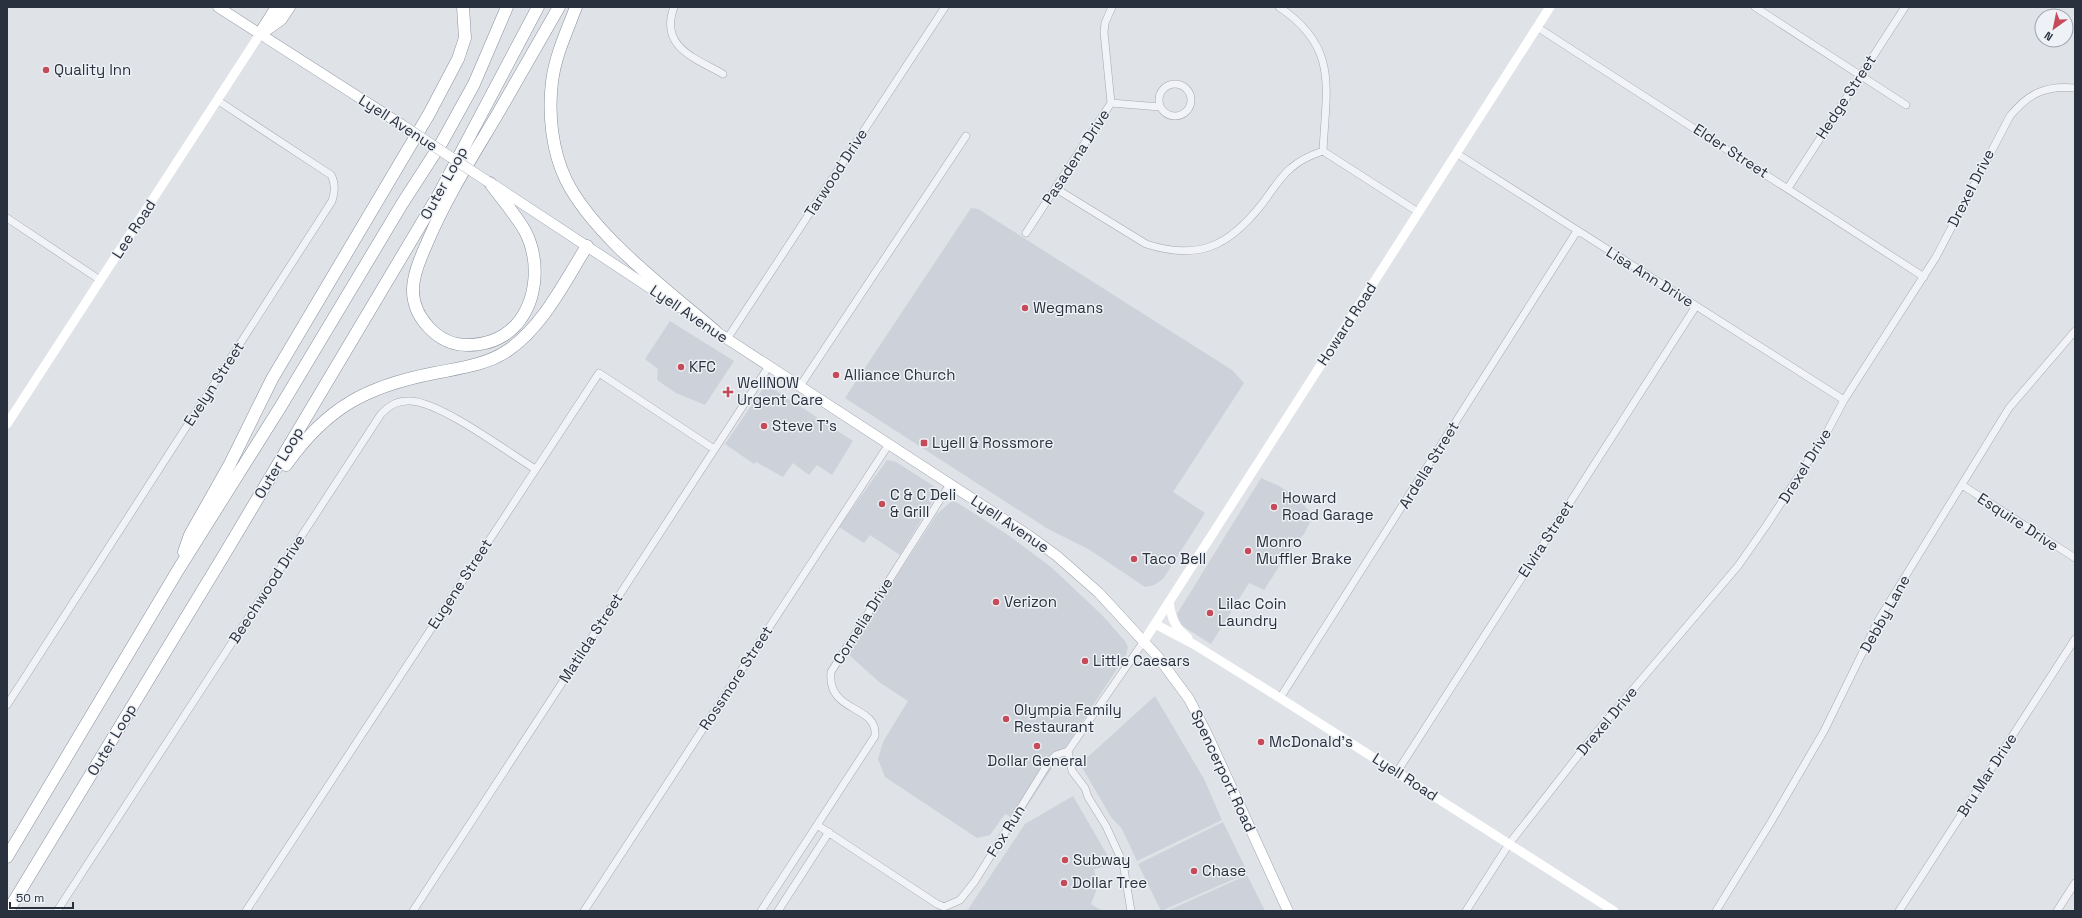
<svg xmlns="http://www.w3.org/2000/svg" width="2082" height="918" viewBox="0 0 2082 918" font-family="'Space Grotesk',sans-serif">
  <style>
    .built { fill: #cdd1d9 }
    .lines { fill: none; stroke-linecap: round; stroke-linejoin: round }
    .street-casing { stroke: #a5a9b1; stroke-width: 8 }
    .primary-casing { stroke: #9fa6b2; stroke-width: 11 }
    .highway-casing { stroke: #878f9d; stroke-width: 13 }
    .street { stroke: #f2f3f6; stroke-width: 7 }
    .secondary { stroke: #fff; stroke-width: 9 }
    .primary { stroke: #fff; stroke-width: 10 }
    .highway { stroke: #fff; stroke-width: 12 }
    .primary-bridge-casing { stroke: #9fa6b2; stroke-width: 11; stroke-linecap: butt }
    .primary-bridge { stroke: #fff; stroke-width: 10 }
    .poi-dot { fill: #c64b5a; stroke: #eef1f5; stroke-width: 1.5 }
    .labels { text-anchor: middle; stroke-width: 3; stroke-linejoin: round; paint-order: stroke }
    .poi-label { font-size: 15px; fill: #29303e; stroke: #eef1f5; text-anchor: start }
    .street-label { font-size: 15px; fill: #29303e; stroke: #eef1f5 }
  </style>
  <rect width="100%" height="100%" fill="#dfe2e7"/>
  <path class="built" d="M971,208L978,209L1232,370L1244,383L1173,492L1205,513L1163,579L1154,585L1145,587L1090,550L1048,529L845,398Z
    M670,321L734,361L705,405L676,393L657,380L658,369L645,359Z
    M766,384L853,441L832,475L817,465L809,475L793,463L783,477L756,462L754,464L725,444Z
    M887,460L896,462L935,487L938,492L900,555L870,535L864,543L839,527Z
    M1261,478L1279,486L1299,499L1313,516L1304,534L1289,551L1264,590L1249,583L1211,644L1181,625L1177,614Z
    M953,500L1008,535L1051,567L1102,615L1125,641L1128,647L1126,655L1018,820L1005,814L990,835L977,838L885,777L878,759L883,742L908,701L879,682L847,653L937,514Z
    M1155,696L1204,779L1222,820L1137,861L1122,829L1111,817L1080,764Z
    M1073,796L1113,865L1094,869L1098,886L1091,904L1102,911H967L1025,824Z
    M1223,822L1248,873L1161,911L1138,864Z
    M1247,875L1265,911H1167Z"/>
  <g class="lines">
    <g class="street-casing">
      <path id="street" d="M674,7C659,47 695,58 723,74
        M1279,7C1339,47 1326,88 1323,151L1418,212
        M1755,7L1906,105
        M1537,27L1924,277
        M1159 100a16 16 0 1 1 32 0a16 16 0 1 1-32 0Z
        M1111,103L1160,107
        M1456,153L1844,400
        M1055,188L1146,244C1199,261 1229,246 1262,204C1272,191 1279,178 1291,168C1300,160 1311,155 1323,151
        M1788,188L1905,7
        M7,218L100,280
        M1026,233L1111,103L1104,32L1105,23L1112,7
        M727,339L945,7
        M800,386L966,136
        M1962,485L2075,558
        M1280,698L1577,231
        M7,705L332,201C335,192 336,184 331,175L217,100
        M1068,751L1072,771L1085,788L1088,797L1106,826L1123,863L1131,911
        M1397,772L1696,306
        M817,825L937,904L944,907L960,900L975,881L1049,762L1056,755L1068,751L1144,641
        M57,911L381,414C390,405 398,400 411,401C442,403 506,451 535,469
        M246,911L599,373L714,449
        M413,911L769,366
        M584,911L889,444
        M761,911L875,736C878,704 827,714 831,672L950,484
        M778,911L829,832
        M1466,911L1509,844L1595,734L1738,566L1766,526L1826,434L1844,400L1936,257L2010,116C2028,94 2045,85 2075,88
        M1716,911L1771,822L1824,731L1879,619L2009,408L2075,331
        M1899,911L2075,639
        M2057,911L2075,883"/>
    </g>
    <g class="primary-casing">
      <path id="primary" d="M218,7L402,125
        M494,185L679,307
        M709,327L1028,535L1057,556L1099,593L1158,657L1189,699L1207,734L1288,911"/>
    </g>
    <g class="highway-casing">
      <path id="highway" d="M576,7C567,31 555,56 552,82C548,114 552,151 566,180C594,236 667,290 715,331
        M263,29L277,7
        M260,34L281,19L289,7
        M490,183C501,198 516,215 525,231C540,260 538,300 516,325C503,339 485,345 467,345C438,345 412,317 413,288C414,272 421,257 427,243C446,198 472,157 497,115C518,79 538,43 559,7
        M286,465C327,407 367,386 435,373C460,368 486,365 507,351C543,327 565,281 587,246
        M184,552L190,535L230,464L272,379L429,114L458,59L465,38L463,7
        M7,857L178,570L281,406L402,204L442,142L474,84L507,7
        M8,911L224,555L439,194L538,7"/>
    </g>
    <use href="#street" class="street"/>
    <path class="secondary" d="M7,424L260,34
      M1169,602C1172,620 1174,626 1188,638
      M1155,624L1195,645L1280,698L1614,911
      M1144,641L1550,7"/>
    <use href="#primary" class="primary"/>
    <use href="#highway" class="highway"/>
    <g class="primary-bridge-casing">
      <path id="primary-bridge" d="M402,125L490,183"/>
    </g>
    <use href="#primary-bridge" class="primary-bridge"/>
  </g>
  <g class="poi-dot">
    <circle cx="46" cy="70" r="4"/>
    <circle cx="1025" cy="308" r="4"/>
    <circle cx="681" cy="367" r="4"/>
    <circle cx="836" cy="375" r="4"/>
    <path d="M726 386h4v4h4v4h-4v4h-4v-4h-4v-4h4z"/>
    <circle cx="764" cy="426" r="4"/>
    <rect x="920" y="439" width="8" height="8" rx="2"/>
    <circle cx="882" cy="504" r="4"/>
    <circle cx="1274" cy="507" r="4"/>
    <circle cx="1248" cy="551" r="4"/>
    <circle cx="1134" cy="559" r="4"/>
    <circle cx="996" cy="602" r="4"/>
    <circle cx="1210" cy="613" r="4"/>
    <circle cx="1085" cy="661" r="4"/>
    <circle cx="1006" cy="719" r="4"/>
    <circle cx="1261" cy="742" r="4"/>
    <circle cx="1037" cy="746" r="4"/>
    <circle cx="1065" cy="860" r="4"/>
    <circle cx="1194" cy="871" r="4"/>
    <circle cx="1064" cy="883" r="4"/>
  </g>
  <g class="labels">
    <g class="poi-label">
      <text x="54" y="75">Quality Inn</text>
      <text x="1033" y="313">Wegmans</text>
      <text x="689" y="372">KFC</text>
      <text x="844" y="380">Alliance Church</text>
      <text x="737" y="388">WellNOW<tspan x="737" dy="17">Urgent Care</tspan></text>
      <text x="772" y="431">Steve T's</text>
      <text x="932" y="448">Lyell &amp; Rossmore</text>
      <text x="890" y="500">C &amp; C Deli<tspan x="890" dy="17">&amp; Grill</tspan></text>
      <text x="1282" y="503">Howard<tspan x="1282" dy="17">Road Garage</tspan></text>
      <text x="1256" y="547">Monro<tspan x="1256" dy="17">Muffler Brake</tspan></text>
      <text x="1142" y="564">Taco Bell</text>
      <text x="1004" y="607">Verizon</text>
      <text x="1218" y="609">Lilac Coin<tspan x="1218" dy="17">Laundry</tspan></text>
      <text x="1093" y="666">Little Caesars</text>
      <text x="1014" y="715">Olympia Family<tspan x="1014" dy="17">Restaurant</tspan></text>
      <text x="1269" y="747">McDonald's</text>
      <text x="1037" y="766" text-anchor="middle">Dollar General</text>
      <text x="1073" y="865">Subway</text>
      <text x="1202" y="876">Chase</text>
      <text x="1072" y="888">Dollar Tree</text>
    </g>
    <g class="street-label">
      <text transform="translate(1846 97) rotate(-57)" y="5">Hedge Street</text>
      <text transform="translate(398 123) rotate(33)" y="5">Lyell Avenue</text>
      <text transform="translate(1731 151) rotate(33)" y="5">Elder Street</text>
      <text transform="translate(1076 157) rotate(-57)" y="5">Pasadena Drive</text>
      <text transform="translate(836 173) rotate(-57)" y="5">Tarwood Drive</text>
      <text transform="translate(444 183) rotate(-61)" y="5">Outer Loop</text>
      <text transform="translate(1971 188) rotate(-63)" y="5">Drexel Drive</text>
      <text transform="translate(134 229) rotate(-57)" y="5">Lee Road</text>
      <text transform="translate(1650 277) rotate(32)" y="5">Lisa Ann Drive</text>
      <text transform="translate(689 314) rotate(34)" y="5">Lyell Avenue</text>
      <text transform="translate(1347 324) rotate(-57)" y="5">Howard Road</text>
      <text transform="translate(214 384) rotate(-57)" y="5">Evelyn Street</text>
      <text transform="translate(279 463) rotate(-59)" y="5">Outer Loop</text>
      <text transform="translate(1429 465) rotate(-58)" y="5">Ardella Street</text>
      <text transform="translate(1805 466) rotate(-58)" y="5">Drexel Drive</text>
      <text transform="translate(2018 522) rotate(33)" y="5">Esquire Drive</text>
      <text transform="translate(1010 524) rotate(34)" y="5">Lyell Avenue</text>
      <text transform="translate(1546 539) rotate(-57)" y="5">Elvira Street</text>
      <text transform="translate(460 584) rotate(-57)" y="5">Eugene Street</text>
      <text transform="translate(267 589) rotate(-57)" y="5">Beechwood Drive</text>
      <text transform="translate(1885 614) rotate(-61)" y="5">Debby Lane</text>
      <text transform="translate(863 621) rotate(-58)" y="5">Cornelia Drive</text>
      <text transform="translate(591 638) rotate(-57)" y="5">Matilda Street</text>
      <text transform="translate(736 678) rotate(-57)" y="5">Rossmore Street</text>
      <text transform="translate(1607 721) rotate(-50)" y="5">Drexel Drive</text>
      <text transform="translate(112 740) rotate(-59)" y="5">Outer Loop</text>
      <text transform="translate(1223 771) rotate(65)" y="5">Spencerport Road</text>
      <text transform="translate(1987 775) rotate(-57)" y="5">Bru Mar Drive</text>
      <text transform="translate(1405 777) rotate(33)" y="5">Lyell Road</text>
      <text transform="translate(1006 831) rotate(-58)" y="5">Fox Run</text>
    </g>
  </g>
  <rect width="2082" height="918" fill="none" stroke="#29303e" stroke-width="16"/>
  <g transform="translate(2054 28) rotate(213)"><circle r="19" fill="#eef1f5" stroke="#9fa4ac"/>
  <path d="M0-3L7 15L0 10L-7 15Z" fill="#c64b5a"/>
  <text y="-6" font-size="11" font-weight="bold" text-anchor="middle" fill="#29303e">N</text>
  </g>
  <path d="M10 902v6h63v-6" fill="none" stroke="#29303e" stroke-width="2"/>
  <text x="16" y="902" font-size="12" fill="#29303e" stroke="#eef1f5" stroke-width="3" paint-order="stroke">50 m</text>
</svg>
